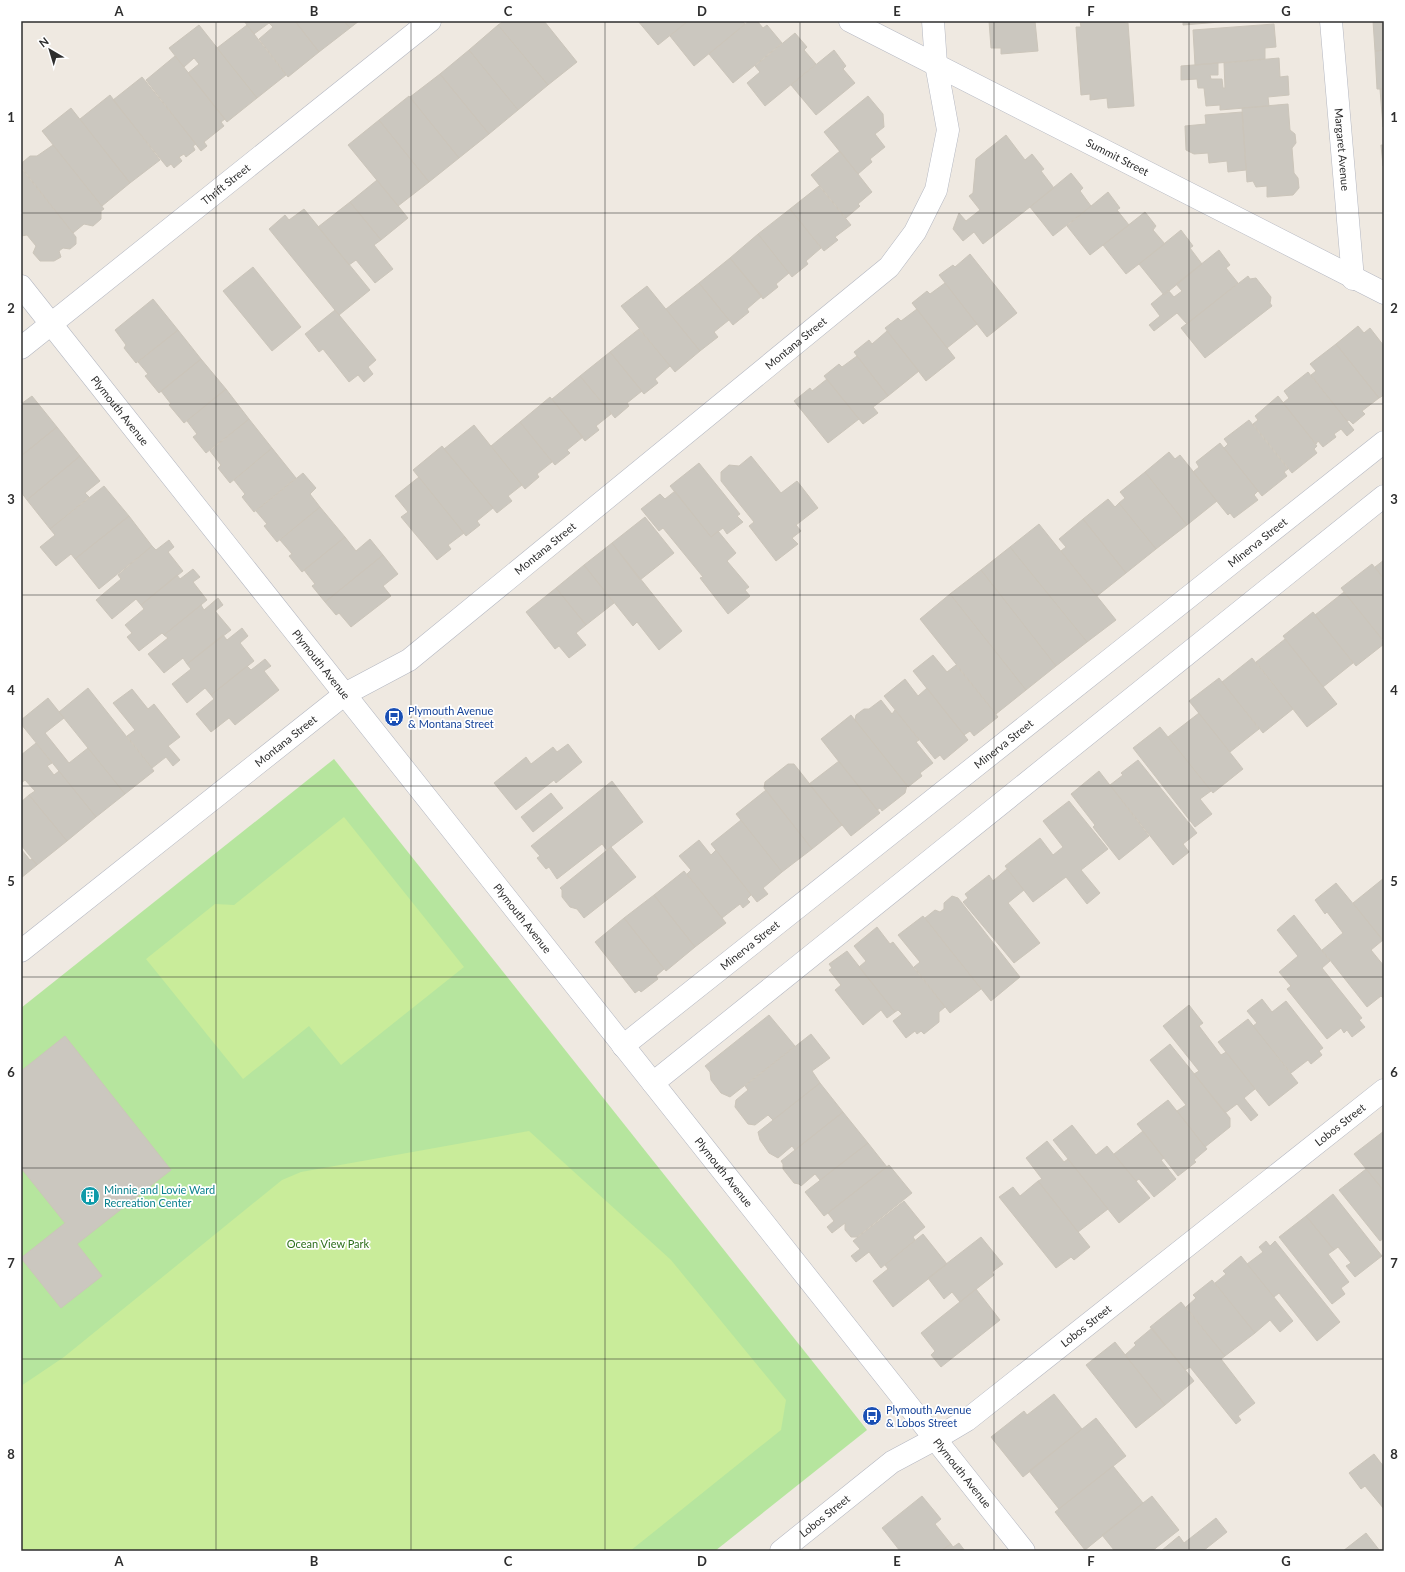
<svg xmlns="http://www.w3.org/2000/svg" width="1405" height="1572" viewBox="0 0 1405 1572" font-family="Lato,sans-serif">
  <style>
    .green { fill: #b6e59e }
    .pitch { fill: #c9ec9a }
    .building { fill: #cbc7bf; stroke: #cbc5ba }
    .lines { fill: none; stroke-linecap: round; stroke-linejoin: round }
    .minor-casing { stroke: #b4b7c1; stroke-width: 23 }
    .minor { stroke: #fff; stroke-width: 22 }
    .grid { fill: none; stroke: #2e2e2e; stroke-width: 1; stroke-opacity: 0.55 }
    .labels { text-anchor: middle; stroke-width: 3.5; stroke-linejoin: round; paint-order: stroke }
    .street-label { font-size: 11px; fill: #2e2e2e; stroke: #fff }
    .transit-label { font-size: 11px; fill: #164399; stroke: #fff; text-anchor: start }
    .culture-label { font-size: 11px; fill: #0d838f; stroke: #fff; text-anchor: start }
    .park-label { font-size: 11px; fill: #2c6e1b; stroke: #fff }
    .neatline { fill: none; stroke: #2e2e2e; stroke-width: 1.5 }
    .grid-label { font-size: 13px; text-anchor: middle; font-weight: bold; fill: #2e2e2e }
  </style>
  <rect width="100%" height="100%" fill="#efe9e1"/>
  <path class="green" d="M334,759L867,1430L715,1551H21V1008Z"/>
  <path class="pitch" d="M344,817L464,967L341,1065L309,1026L243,1079L146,959L215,904L234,905Z
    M529,1131L671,1260L786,1400L781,1430L630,1551H21V1386L64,1357L282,1180L301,1172Z"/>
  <path class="building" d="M244,21H295L319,52L288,77L259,39L273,27L269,23L254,34Z
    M295,21H344L350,28L319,52Z
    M344,21H359L350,28Z
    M504,21H544L577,62L548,85L498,25Z
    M638,21H688L658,45Z
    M688,21H742L745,24L694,66L670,36Z
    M749,21H760L758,22L763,28L767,25L782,43L733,83L709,54Z
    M989,21H1040H1035L1038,51L1001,54V48H991Z
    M1080,21H1125V23H1128L1134,106L1108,108L1107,98L1090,100V94L1081,95L1076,27H1081Z
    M1183,21H1233L1183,25Z
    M1373,21H1384V50L1375,51Z
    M1274,24L1276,47L1265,48V59L1195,65L1193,30Z
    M199,25L257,98L227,122L188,73L199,64L194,58L184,67L169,48Z
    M247,25L286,75L257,98L217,48Z
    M498,25L548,85L518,110L469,50Z
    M795,33L807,47L804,50L816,64L765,106L747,83L760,72L755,66Z
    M469,50L518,110L489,134L440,74Z
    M834,50L846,66L843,69L855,83L816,115L791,85Z
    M1384,50V89H1377L1375,51Z
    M175,56L225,119L221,122L224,126L204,142L207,146L201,151L146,80Z
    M1279,58L1280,77L1288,76L1289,95L1268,97L1269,106L1220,110V105L1206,106L1204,88H1198L1197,79L1181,80V66L1218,63V75H1210L1211,79H1222L1223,88H1225L1224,63Z
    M440,74L489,134L459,158L410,97Z
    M142,77L196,144L193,146L195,150L186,157L184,154L179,157L182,161L174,168L171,164L167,167L113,100Z
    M1380,89H1384V127H1383Z
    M110,95L160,160L130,183L80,119Z
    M409,96L459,158L429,182L379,120Z
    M868,96L883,114L884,127L875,134L885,147L870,159L872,162L858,174L824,132Z
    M1288,104L1290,130L1295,134L1296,143L1292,148L1294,173L1298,178L1299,188L1293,195L1267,197V186L1256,187L1253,181L1247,182L1242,108Z
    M71,108L130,183L102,206L42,131Z
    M1242,112L1246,170L1228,172L1227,161L1209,163L1208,153L1194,154L1186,150L1185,126L1206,124L1205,115Z
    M379,120L429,182L398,206L348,145Z
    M1006,135L1025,160L1032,154L1044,169L1041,171L1054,188L983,244L974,232L963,241L953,229L959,213L966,221L980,210L969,196L973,193L976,159Z
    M53,145L104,209L101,211V219L93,226L84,224L73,233L22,168L23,162L30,156H37Z
    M1381,145H1384V166H1383Z
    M840,151L872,192L858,204L860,206L846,218L811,175Z
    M21,168L76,237V244L70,249L63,248L59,251L61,257L54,261H40L33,253L36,246L27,235L21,236Z
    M1071,173L1083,188L1080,191L1091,206L1053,236L1030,207Z
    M377,180L408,218L381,240L350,202Z
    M819,186L851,225L835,237L838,240L824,251L790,209Z
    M1108,192L1120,208L1117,210L1129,225L1090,255L1067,226Z
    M350,202L381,240L374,245L393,269L375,283L356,260L349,265L318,227Z
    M304,209L370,290L339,315L269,229L285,215L289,220Z
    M790,209L821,248L806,261L808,264L792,277L758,234Z
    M1145,212L1156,226L1153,230L1165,244L1126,274L1103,245Z
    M1181,230L1193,246L1190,248L1202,264L1164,295L1139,264Z
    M758,234L789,273L776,284L778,287L763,299L730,258Z
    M1219,250L1230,265L1226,268L1238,283L1187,324L1177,313L1154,331L1149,325L1160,316L1151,304L1168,290L1174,297L1182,291L1176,284Z
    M970,254L1017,313L987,337L939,275L953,265L955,267Z
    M730,258L762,296L747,309L749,312L733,325L699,283Z
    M253,267L301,327L272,351L223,291Z
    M1248,276L1250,279L1256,278L1271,297L1270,303L1272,306L1205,358L1181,328Z
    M699,283L729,320L714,332L718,337L700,351L666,309Z
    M945,283L977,324L947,348L912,303L927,291L930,294Z
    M647,286L700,351L675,372L621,306Z
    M153,299L178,330L136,363L124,348L126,345L115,330Z
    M917,309L955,358L926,381L885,328L898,318L901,321Z
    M335,310L376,360L368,367L373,374L364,382L358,375L349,382L323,349L319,352L305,334Z
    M1358,326L1364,333L1370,328L1384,346V395L1379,398L1336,344Z
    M639,329L670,366L655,379L658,383L644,394L610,352Z
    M178,330L201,359L159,393L145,376L148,374L138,362Z
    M887,331L919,371L888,396L854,352L869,340L872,344Z
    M1336,344L1379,398L1362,411L1365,414L1353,424L1349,420L1347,421L1311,375L1316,371L1310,364Z
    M610,352L642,391L627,403L629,406L615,418L580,376Z
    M857,356L888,396L873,407L878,413L863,424L824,376L839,364L842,367Z
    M201,359L226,389L184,423L169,405L171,404L161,391Z
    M1308,372L1354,430L1347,436L1341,429L1334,434L1336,437L1323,447L1318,441L1316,444L1283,403L1289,398L1284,391Z
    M580,376L611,414L596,426L599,430L585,441L552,399Z
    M827,379L859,419L828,443L794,401L810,388L812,391Z
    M226,389L249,419L206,453L193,437L197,434L187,421Z
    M32,396L57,427L21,456V404Z
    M1278,396L1317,446L1314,449L1317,453L1292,473L1253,424L1258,420L1255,416Z
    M550,397L583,437L567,450L570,453L555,465L520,422Z
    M249,419L272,448L230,483L218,468L221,465L210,451Z
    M1249,420L1288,469L1284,472L1287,476L1262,496L1224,448L1228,444L1224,439Z
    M520,422L552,462L537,474L539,477L525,489L491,446Z
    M474,425L522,485L508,496L512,501L497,513L444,449Z
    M57,427L80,456L27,500L21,492V456Z
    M1220,443L1258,491L1254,495L1258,500L1234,518L1230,513L1228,515L1193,472L1199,467L1196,462Z
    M442,446L493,508L477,521L480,525L466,536L413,470Z
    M272,448L296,478L254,512L242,497L245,494L234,480Z
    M1169,452L1175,459L1180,455L1217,501L1187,525L1145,472Z
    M80,456L100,481L85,493L89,497L50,529L27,500Z
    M751,456L781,493L797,481L818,508L796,525L801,531L792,538L798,544L776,561L749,526L754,522L721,481V472L729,465L739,466Z
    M699,463L740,514L737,516L743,522L727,534L723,528L711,537L670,486Z
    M1145,472L1187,525L1156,549L1119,503L1125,498L1120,492Z
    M303,473L316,488L310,494L320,507L277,542L264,526L267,524L256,511Z
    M419,477L464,533L448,545L451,549L437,560L401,517L408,512L395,496Z
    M104,486L129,516L75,559L71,554L56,566L40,547L55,535L50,529Z
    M675,491L711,537L718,531L736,553L727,561L749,587L745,590L750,596L728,614L700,578L703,577L663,528L659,531L641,509L660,494L665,499Z
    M1108,499L1115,507L1119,503L1156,549L1126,573L1083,519Z
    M320,507L345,537L302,572L289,556L292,554L280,540Z
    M129,516L152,546L99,589L75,559Z
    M645,517L674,553L640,580L612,543Z
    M1083,519L1126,573L1097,596L1061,551L1066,547L1059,539Z
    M1039,524L1116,620L1087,642L1010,547Z
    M345,537L356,551L370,539L383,555L325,602L312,586L315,584L304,570Z
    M169,540L174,547L168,552L183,571L141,605L136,599L112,619L96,600L121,579L118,575L152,546L156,550Z
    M612,543L682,631L659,650L637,622L633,626L584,565Z
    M1010,547L1087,642L1056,666L981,570Z
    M383,555L398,574L383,586L391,596L351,627L339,613L336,615L325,602Z
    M1384,560V579L1375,567Z
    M1372,564L1384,579V637L1382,639L1341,588Z
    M584,565L614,603L586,625L556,588Z
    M193,569L200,577L193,582L207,600L164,635L162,633L139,651L127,637L132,633L125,625L144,609L141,605L177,575L180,579Z
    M981,570L1056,666L1026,690L950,594Z
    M556,588L586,625L576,633L586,645L569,658L559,646L555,649L526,612Z
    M1344,592L1384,642V644L1356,666L1315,615Z
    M950,594L1026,690L996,714L920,619Z
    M218,598L223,605L215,611L231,630L187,664L183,658L164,673L148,654L168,638L164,635L201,605L204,610Z
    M1313,612L1353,663L1323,687L1283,636Z
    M242,628L248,636L240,643L254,661L211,695L205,688L187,703L172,684L191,669L187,664L223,635L227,640Z
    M1285,639L1337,704L1307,727L1256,662Z
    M933,655L947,672L956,665L998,717L974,736L970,731L964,735L913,671Z
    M1252,658L1293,709L1263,733L1222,682Z
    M265,659L271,666L264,671L279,690L235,725L229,718L211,732L196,714L214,699L211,695L247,666L251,670Z
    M1219,678L1259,729L1230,752L1189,701Z
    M905,679L918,696L927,688L968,740L944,760L940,755L935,759L884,696Z
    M88,688L154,771L125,794L59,712Z
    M132,689L148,709L154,704L180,737L168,746L180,760L173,766L166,757L152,768L127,736L135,730L113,703Z
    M48,698L64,718L45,733L69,763L88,748L125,794L96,817L21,724V720Z
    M881,700L892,714L895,710L919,740L916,742L933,763L920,773L922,776L908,787L855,720L856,715L864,709H869Z
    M1199,713L1243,769L1213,793L1168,737Z
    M851,715L907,785L905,793L882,811L880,808L877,810L821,739Z
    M1160,727L1211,791L1200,799L1212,814L1195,827L1133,748Z
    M36,743L52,763L47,766L54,775L59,771L96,817L67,841L29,795L35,791L25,780L21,783V755Z
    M568,744L582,762L556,783L554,780L516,810L494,783L526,757L531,764L553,747L557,752Z
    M1138,760L1197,833L1183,844L1189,852L1173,865L1110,785L1123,775L1121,773Z
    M839,761L880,813L851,836L809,784Z
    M788,764H794L842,825L812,849L764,788L765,782Z
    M1099,771L1149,836L1119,860L1093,827L1095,825L1071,794Z
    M612,781L643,822L607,850L602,844L557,879L549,867L546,869L537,858L540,856L531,846Z
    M766,790L812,849L782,872L736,814Z
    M551,793L563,808L533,832L521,817Z
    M29,795L67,841L37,865L21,845V802Z
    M1069,801L1108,849L1081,870L1100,893L1087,904L1066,877L1033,902L1005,866L1040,838L1053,855L1063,847L1043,821Z
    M741,820L782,872L763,888L768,894L757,902L711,844Z
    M699,840L711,855L716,850L751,895L747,899L750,902L743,908L740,904L722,918L687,874L691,870L679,856Z
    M611,847L636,877L584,918L577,909L570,907L562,897V890L560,888Z
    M21,849L30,860L32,859L37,865L21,878Z
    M1007,869L1024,890L1008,903L1040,943L1014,963L963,902L968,898L965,894L989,875L993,881Z
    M684,871L726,923L695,947L654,895Z
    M1384,878V942L1353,903Z
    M1336,883L1383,940L1371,950L1384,966V999L1381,996L1367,1007L1322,950L1343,933L1327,912L1325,914L1315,900Z
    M654,895L695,947L666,971L624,918Z
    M952,896L958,898L1020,977L991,1001L925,918L935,910L940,912L944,909V903Z
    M1294,915L1330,961L1322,968L1362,1018L1359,1020L1365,1027L1352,1037L1347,1030L1344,1033L1341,1028L1327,1039L1287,989L1291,986L1279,972L1298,956L1277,930Z
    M923,916L981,989L950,1013L914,967L920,962L898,935Z
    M624,918L664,969L656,976L658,979L641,992L639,990L635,993L595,942Z
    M877,927L890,944L893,942L945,1007L939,1012V1022L924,1034L921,1031L917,1034L915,1031L906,1038L893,1021L902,1014L898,1010L895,1012L859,967L866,961L854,946Z
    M847,951L895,1012L887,1018L881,1010L863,1025L835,990L841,985L829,970L832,968L829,964Z
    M1262,999L1272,1012L1286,1001L1323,1048L1319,1051L1322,1055L1311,1064L1308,1060L1291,1073L1253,1026L1257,1023L1247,1011Z
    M1189,1005L1203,1023L1199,1026L1221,1055L1226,1052L1255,1089L1244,1098L1258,1115L1251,1121L1237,1104L1225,1113L1194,1074L1199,1071L1163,1026Z
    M769,1015L795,1046L730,1097L721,1093L711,1080L710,1072L705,1066Z
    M1248,1019L1298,1083L1269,1106L1218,1042Z
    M811,1034L830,1058L812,1071L820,1083L773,1120L768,1115L755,1125L748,1124L735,1107L736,1100L748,1090L745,1086Z
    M65,1036L171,1170L77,1244L102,1276L61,1308L21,1258L65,1223L21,1168V1071Z
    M1170,1044L1230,1118V1127L1205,1147L1177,1111L1186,1105L1150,1060Z
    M820,1083L843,1112L795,1150L792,1146L778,1158L769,1153L760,1140L758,1132Z
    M1168,1100L1207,1149L1194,1160L1196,1162L1178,1176L1137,1124Z
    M843,1112L868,1143L820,1180L815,1174L801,1186L799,1184L794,1183L783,1169V1164L781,1161Z
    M1072,1125L1096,1155L1107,1146L1150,1198L1119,1223L1053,1140Z
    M1143,1131L1164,1158L1161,1160L1176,1179L1154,1197L1139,1179L1136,1181L1114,1154Z
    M1384,1131V1191L1354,1154Z
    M1047,1141L1064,1162L1068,1159L1108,1209L1078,1232L1038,1181L1042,1179L1026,1158Z
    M868,1143L887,1167L824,1216L805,1192Z
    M889,1165L912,1193L857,1237H851L845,1230V1223L832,1233L827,1227L834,1221L828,1213Z
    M1366,1169L1384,1191V1238L1380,1241L1339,1190Z
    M1038,1181L1090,1247L1074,1260L1071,1257L1056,1268L999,1197L1013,1187L1020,1196Z
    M1333,1194L1382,1256L1355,1277L1346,1266L1351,1263L1338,1247L1334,1250L1306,1216Z
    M904,1201L925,1227L913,1237L915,1240L881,1268L869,1252L856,1262L851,1256L860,1249L853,1241Z
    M1306,1216L1334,1250L1328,1254L1349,1282L1341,1288L1345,1294L1332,1304L1279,1237Z
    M923,1234L947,1264L893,1307L873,1281L888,1269L885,1265Z
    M981,1237L1003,1264L992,1272L994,1275L960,1302L952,1292L944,1299L928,1278Z
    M1266,1241L1270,1246L1275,1241L1340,1322L1317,1341L1279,1293L1274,1297L1247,1264L1263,1252L1259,1247Z
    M1241,1256L1293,1321L1280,1332L1270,1320L1255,1333L1215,1283L1226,1274L1223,1271Z
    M1212,1280L1255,1333L1225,1356L1186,1307L1196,1298L1193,1295Z
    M976,1289L1000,1320L941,1367L931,1355L935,1351L921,1333Z
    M1181,1302L1225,1356L1221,1359L1255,1403L1238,1416L1241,1420L1236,1424L1190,1367L1185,1370L1150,1327Z
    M1152,1328L1194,1381L1165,1405L1125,1355L1136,1345L1134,1343Z
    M1115,1342L1165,1405L1136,1428L1086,1365Z
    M1054,1394L1082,1429L1023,1477L991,1437L1024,1411L1027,1415Z
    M1096,1418L1126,1456L1059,1509L1029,1471Z
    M1374,1454L1384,1467V1509L1365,1486L1361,1489L1349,1473Z
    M1113,1466L1143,1503L1085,1550L1055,1512Z
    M922,1496L941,1519L935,1524L951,1544L941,1551H900L882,1528Z
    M1152,1496L1179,1530L1152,1551H1113L1114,1550L1102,1535Z
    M1216,1518L1227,1532L1203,1551H1161L1179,1536L1184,1543Z
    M1366,1533L1380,1551H1343Z
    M959,1543L965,1551H941L951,1544L953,1547Z"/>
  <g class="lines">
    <g class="minor-casing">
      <g id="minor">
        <path id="s1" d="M850,21L1384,293"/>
        <path id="s2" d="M1331,21L1353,279"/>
        <path id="s3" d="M21,286L1024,1551"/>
        <path id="s4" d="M21,348L430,21"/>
        <path id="s5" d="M21,951L345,694L409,660L889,267L915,232L936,190L948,130L936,64L933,21"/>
        <path id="s6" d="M623,1046L1384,442"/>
        <path d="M653,1083L1384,496"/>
        <path id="s7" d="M781,1551L892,1462L935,1439L967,1420L1384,1090"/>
      </g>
    </g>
    <use href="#minor" class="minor"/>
  </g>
  <path class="grid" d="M216,21V1551M411,21V1551M605,21V1551M800,21V1551M994,21V1551M1189,21V1551M21,213H1384M21,404H1384M21,595H1384M21,786H1384M21,977H1384M21,1168H1384M21,1359H1384"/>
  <defs>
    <g id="bus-disc" transform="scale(1)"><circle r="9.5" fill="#1a4fb4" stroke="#fff"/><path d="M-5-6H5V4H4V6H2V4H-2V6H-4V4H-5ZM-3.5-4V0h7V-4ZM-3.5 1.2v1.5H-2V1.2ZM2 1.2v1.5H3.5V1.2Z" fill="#fff"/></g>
    <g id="building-disc" transform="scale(1)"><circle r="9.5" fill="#0f9aa8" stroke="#fff"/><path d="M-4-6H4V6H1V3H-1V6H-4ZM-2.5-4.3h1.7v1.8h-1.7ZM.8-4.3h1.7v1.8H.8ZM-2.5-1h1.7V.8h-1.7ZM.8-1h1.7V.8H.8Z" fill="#fff"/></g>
  </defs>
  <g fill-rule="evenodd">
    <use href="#bus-disc" x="394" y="717"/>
    <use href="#building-disc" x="90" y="1196"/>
    <use href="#bus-disc" x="872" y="1416"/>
  </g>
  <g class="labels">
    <g class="street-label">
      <text dy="4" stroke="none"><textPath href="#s2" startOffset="129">Margaret Avenue</textPath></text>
      <text dy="4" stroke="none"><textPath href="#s1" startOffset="300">Summit Street</textPath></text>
      <text dy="4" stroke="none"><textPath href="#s4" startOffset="262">Thrift Street</textPath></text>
      <text dy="4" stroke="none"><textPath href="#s5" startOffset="986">Montana Street</textPath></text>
      <text dy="4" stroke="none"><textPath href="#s3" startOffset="159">Plymouth Avenue</textPath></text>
      <text dy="4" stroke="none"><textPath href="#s6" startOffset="810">Minerva Street</textPath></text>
      <text dy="4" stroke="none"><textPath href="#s5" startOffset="662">Montana Street</textPath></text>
      <text dy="4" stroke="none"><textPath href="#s3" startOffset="483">Plymouth Avenue</textPath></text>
      <text dy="4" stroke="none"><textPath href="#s5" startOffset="338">Montana Street</textPath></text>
      <text dy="4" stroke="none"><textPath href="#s6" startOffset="486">Minerva Street</textPath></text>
      <text dy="4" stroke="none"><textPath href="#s3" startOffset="807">Plymouth Avenue</textPath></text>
      <text dy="4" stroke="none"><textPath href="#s6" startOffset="162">Minerva Street</textPath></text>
      <text dy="4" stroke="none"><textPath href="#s7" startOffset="704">Lobos Street</textPath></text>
      <text dy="4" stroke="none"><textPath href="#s3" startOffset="1131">Plymouth Avenue</textPath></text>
      <text dy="4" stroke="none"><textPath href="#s7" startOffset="380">Lobos Street</textPath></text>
      <text dy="4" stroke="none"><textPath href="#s3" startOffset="1515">Plymouth Avenue</textPath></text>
      <text dy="4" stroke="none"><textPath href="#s7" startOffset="56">Lobos Street</textPath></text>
    </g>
    <g class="transit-label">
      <text x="408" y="715">Plymouth Avenue<tspan x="408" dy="13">&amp; Montana Street</tspan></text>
      <text x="886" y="1414">Plymouth Avenue<tspan x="886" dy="13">&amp; Lobos Street</tspan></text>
    </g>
    <g class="culture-label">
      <text x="104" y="1194">Minnie and Lovie Ward<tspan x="104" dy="13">Recreation Center</tspan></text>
    </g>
    <g class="park-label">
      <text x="328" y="1248">Ocean View Park</text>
    </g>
  </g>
  <rect width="1405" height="1572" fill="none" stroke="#ffffff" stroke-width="44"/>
  <g transform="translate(50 50) rotate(322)" stroke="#ffffff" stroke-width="3" paint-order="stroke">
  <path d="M0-3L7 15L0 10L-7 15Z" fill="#2e2e2e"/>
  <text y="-6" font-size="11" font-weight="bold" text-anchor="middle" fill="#2e2e2e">N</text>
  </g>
  <rect x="22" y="22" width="1361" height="1528" class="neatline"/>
  <g class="grid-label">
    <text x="119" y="16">A</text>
    <text x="314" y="16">B</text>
    <text x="508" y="16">C</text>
    <text x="702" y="16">D</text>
    <text x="897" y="16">E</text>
    <text x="1091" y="16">F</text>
    <text x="1286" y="16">G</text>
    <text x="11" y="122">1</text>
    <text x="1394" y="122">1</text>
    <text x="11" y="313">2</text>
    <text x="1394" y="313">2</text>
    <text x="11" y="504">3</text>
    <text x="1394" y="504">3</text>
    <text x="11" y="695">4</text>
    <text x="1394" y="695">4</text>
    <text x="11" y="886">5</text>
    <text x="1394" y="886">5</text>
    <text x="11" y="1077">6</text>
    <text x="1394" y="1077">6</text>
    <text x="11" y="1268">7</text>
    <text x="1394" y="1268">7</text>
    <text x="11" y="1459">8</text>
    <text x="1394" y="1459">8</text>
    <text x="119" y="1566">A</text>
    <text x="314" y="1566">B</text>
    <text x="508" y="1566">C</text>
    <text x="702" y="1566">D</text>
    <text x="897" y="1566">E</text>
    <text x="1091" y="1566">F</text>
    <text x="1286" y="1566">G</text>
  </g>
</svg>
